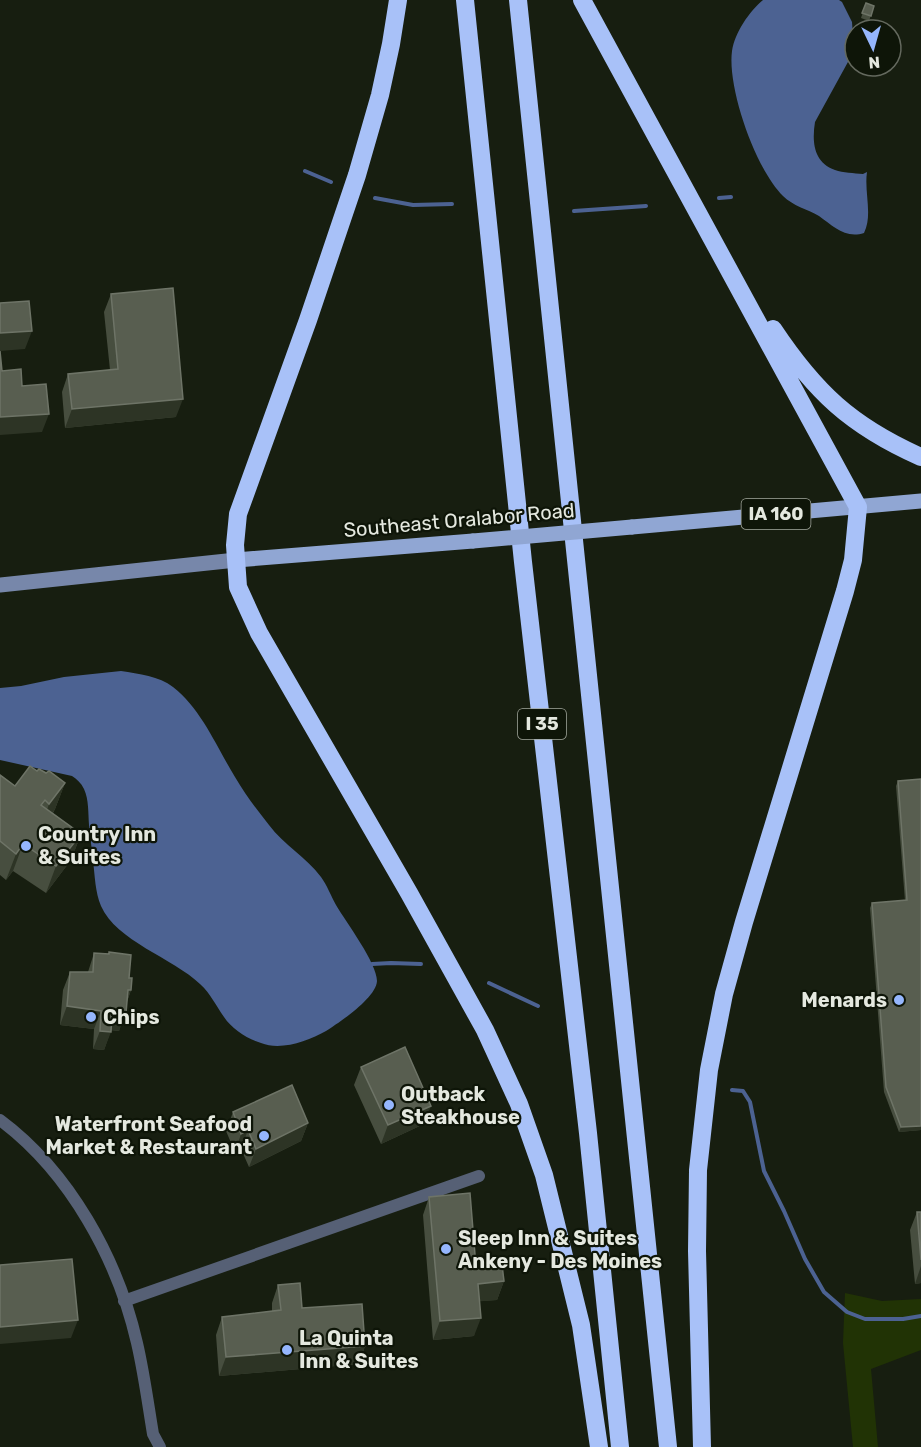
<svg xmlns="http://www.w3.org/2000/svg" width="921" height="1447" viewBox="0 0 921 1447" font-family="Rubik,sans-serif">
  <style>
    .green { fill: #213305 }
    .water { fill: #4c6292 }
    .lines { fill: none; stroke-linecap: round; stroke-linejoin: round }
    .stream { stroke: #4c6292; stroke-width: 4 }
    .minor { stroke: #566075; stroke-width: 12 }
    .secondary { stroke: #7787aa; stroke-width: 15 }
    .primary { stroke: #90a6d3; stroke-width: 15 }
    .motorway { stroke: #a8c1f8; stroke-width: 18 }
    .primary-bridge { stroke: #90a6d3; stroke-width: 15 }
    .wall { fill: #474e3f }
    .shaded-wall { fill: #2d3425 }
    .building { fill: #585e50; stroke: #6e7467; stroke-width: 1.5 }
    .poi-dot { fill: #95b6fd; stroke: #0e1508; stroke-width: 2 }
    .labels { text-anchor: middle; stroke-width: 4.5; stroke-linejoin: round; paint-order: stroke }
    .shield { fill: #0e1508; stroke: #a4a99e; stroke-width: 1.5 }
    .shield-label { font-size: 18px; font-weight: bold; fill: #e4e8df }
    .street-label { font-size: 20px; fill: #e4e8df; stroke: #0e1508 }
    .poi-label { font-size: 20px; font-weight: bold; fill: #e4e8df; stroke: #0e1508; text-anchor: start }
  </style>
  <rect width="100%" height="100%" fill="#171e10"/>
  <path class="green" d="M845,1293L882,1301L921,1299V1350L871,1369L878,1447H853L843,1343Z"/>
  <path class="water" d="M763,0H839L842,2L852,22L854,51L815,122C812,141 813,162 835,170C843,173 854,173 863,174L867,172C864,192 873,215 864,233C845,239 833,226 819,216C807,209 793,206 783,196C756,170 727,88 732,51C735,32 749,12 763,0Z
    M121,671C139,674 159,676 173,687C202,710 216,746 235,777C245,794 257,810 269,825C284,845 306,857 321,877C327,885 331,896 336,905C346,922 377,963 377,981C376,998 340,1022 326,1031C308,1041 281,1051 261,1043C247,1039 232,1029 224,1017C216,1006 211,994 200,984C173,958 116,941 101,906C95,892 95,876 93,861C92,849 90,837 89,825C88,813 89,800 84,789C81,783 77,779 72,776L0,760V688L21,686L64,677Z"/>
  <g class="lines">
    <path class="stream" d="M305,171L331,182
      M375,198L413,205L452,204
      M719,198L731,197
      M574,211L646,206
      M372,964L391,963L421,964
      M489,983L538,1006
      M732,1090L743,1091L750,1102L764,1171L784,1211L805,1259L824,1292L847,1312L865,1319H903L921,1316"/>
    <path class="minor" d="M0,1120C70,1172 118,1260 137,1343C144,1373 148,1404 153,1434L160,1447
      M124,1301L479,1176"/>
    <path class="secondary" d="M0,585L236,560"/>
    <path class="primary" d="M632,527L921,501
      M236,560L473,541"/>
    <path class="motorway" d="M398,0L391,44L380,95L357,175L308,320L238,514L235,545L238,587L259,633L409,893L485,1030L519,1104L544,1175L581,1325L599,1447
      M465,0L523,562L588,1133L620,1447
      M518,0L668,1447
      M582,0L858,507L853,560L845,591L744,922L724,994L709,1070L698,1170L697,1251L702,1447
      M773,329C815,392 851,426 921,457"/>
    <path class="primary-bridge" d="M473,541L632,527"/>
  </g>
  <path class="wall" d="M866,3L874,6L869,21L861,18Z
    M111,294L176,417L65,428L62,392L68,374L110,370L104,312Z
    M37,771L65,783L55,809L53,813L81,834L71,860L46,893L13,871L6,880L0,875V775L15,786Z
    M921,779V1130L899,1132L884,1092L870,908L872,903L905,901L896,786L898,781Z
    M94,953L129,978L131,990L127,1002L119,1031L111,1030L104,1050L93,1049L94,1029L60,1025L63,990L70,972H88Z
    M361,1067L424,1124L381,1144L354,1085Z
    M233,1112L308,1123L301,1141L249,1167L241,1149L235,1152L226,1131Z
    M429,1197L476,1267L504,1281L497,1300L479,1301L474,1336L433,1340L423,1215Z
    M917,1212H921V1283L915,1284L910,1230Z
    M278,1285L302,1308L365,1346L359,1364L219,1376L216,1335L222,1317L272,1311V1303Z"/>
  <path class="shaded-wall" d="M32,331L25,349L0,351V333Z
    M183,399L176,417L65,428L72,409Z
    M49,414L42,432L0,435V417Z
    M65,783L55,809L40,831L49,804Z
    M81,834L71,860L46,893L56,866Z
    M23,844L13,871L6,880L16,854Z
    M128,990H131L124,1009Z
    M67,1006L101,1011L94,1029L60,1025Z
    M115,1012L126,1013L119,1031L109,1030L111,1032L104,1050L93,1049L100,1031L112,1014Z
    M431,1106L424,1124L381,1144L388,1125Z
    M308,1123L301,1141L249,1167L256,1149Z
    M921,1126V1130L899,1132L901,1127Z
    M248,1130L241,1149L235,1152L241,1134Z
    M921,1266V1283L915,1284Z
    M504,1281L497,1300L471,1302L478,1284Z
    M481,1318L474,1336L433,1340L440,1321Z
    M78,1320L71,1338L0,1344V1327Z
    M365,1346L359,1364L219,1376L226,1357Z"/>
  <path class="building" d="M866,3L874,6L871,16L862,13Z
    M173,288L183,399L72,409L68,374L118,369L111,294Z
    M29,301L32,331L0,333V303Z
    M0,351L2,371L21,369L22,386L46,384L49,414L0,417Z
    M30,766L37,771L39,769L46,773L49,771L65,783L49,804L45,800L41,805L81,834L56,866L23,844L16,854L0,841V775L15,786Z
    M921,779V1126L901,1127L886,1087L872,903L907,900L898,781Z
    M109,952L131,955L129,978H132L131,990H128L126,1013L115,1012V1014H112L111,1032L100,1031L101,1011L67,1006L70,972H93L94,953L109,954Z
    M405,1047L431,1106L388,1125L361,1067Z
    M292,1085L308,1123L256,1149L248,1130L241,1134L233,1112Z
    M470,1193L476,1267L502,1265L504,1281L478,1284L481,1318L440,1321L429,1197Z
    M917,1212H921V1260Z
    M72,1259L78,1320L0,1327V1265Z
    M300,1283L302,1308L362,1304L365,1346L226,1357L222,1317L281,1310L278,1285Z"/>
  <g class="poi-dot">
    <circle cx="26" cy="846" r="6"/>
    <circle cx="899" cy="1000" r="6"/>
    <circle cx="91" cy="1017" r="6"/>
    <circle cx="389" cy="1105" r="6"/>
    <circle cx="264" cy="1136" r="6"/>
    <circle cx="446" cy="1249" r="6"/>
    <circle cx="287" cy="1350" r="6"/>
  </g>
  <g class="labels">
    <g class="shield">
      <rect x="741.5" y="499" width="69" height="30" rx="4.5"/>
      <rect x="518" y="709" width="48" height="30" rx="4.5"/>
    </g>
    <g class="shield-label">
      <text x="776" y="520">IA 160</text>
      <text x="542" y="730">I 35</text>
    </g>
    <g class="street-label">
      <text transform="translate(459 520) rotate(-5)" y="7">Southeast Oralabor Road</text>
    </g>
    <g class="poi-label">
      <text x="38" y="841">Country Inn<tspan x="38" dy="23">&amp; Suites</tspan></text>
      <text x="887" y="1007" text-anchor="end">Menards</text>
      <text x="103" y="1024">Chips</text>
      <text x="401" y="1101">Outback<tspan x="401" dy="23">Steakhouse</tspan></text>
      <text x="252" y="1131" text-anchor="end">Waterfront Seafood<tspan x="252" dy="23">Market &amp; Restaurant</tspan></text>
      <text x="458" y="1245">Sleep Inn &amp; Suites<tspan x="458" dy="23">Ankeny - Des Moines</tspan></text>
      <text x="299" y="1345">La Quinta<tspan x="299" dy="23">Inn &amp; Suites</tspan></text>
    </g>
  </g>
  <g transform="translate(873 48) rotate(175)"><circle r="28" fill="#0e1508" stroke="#64695e" stroke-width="1.5"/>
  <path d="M0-4.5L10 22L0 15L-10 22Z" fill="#95b6fd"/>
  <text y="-9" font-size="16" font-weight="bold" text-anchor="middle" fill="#e4e8df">N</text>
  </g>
</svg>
